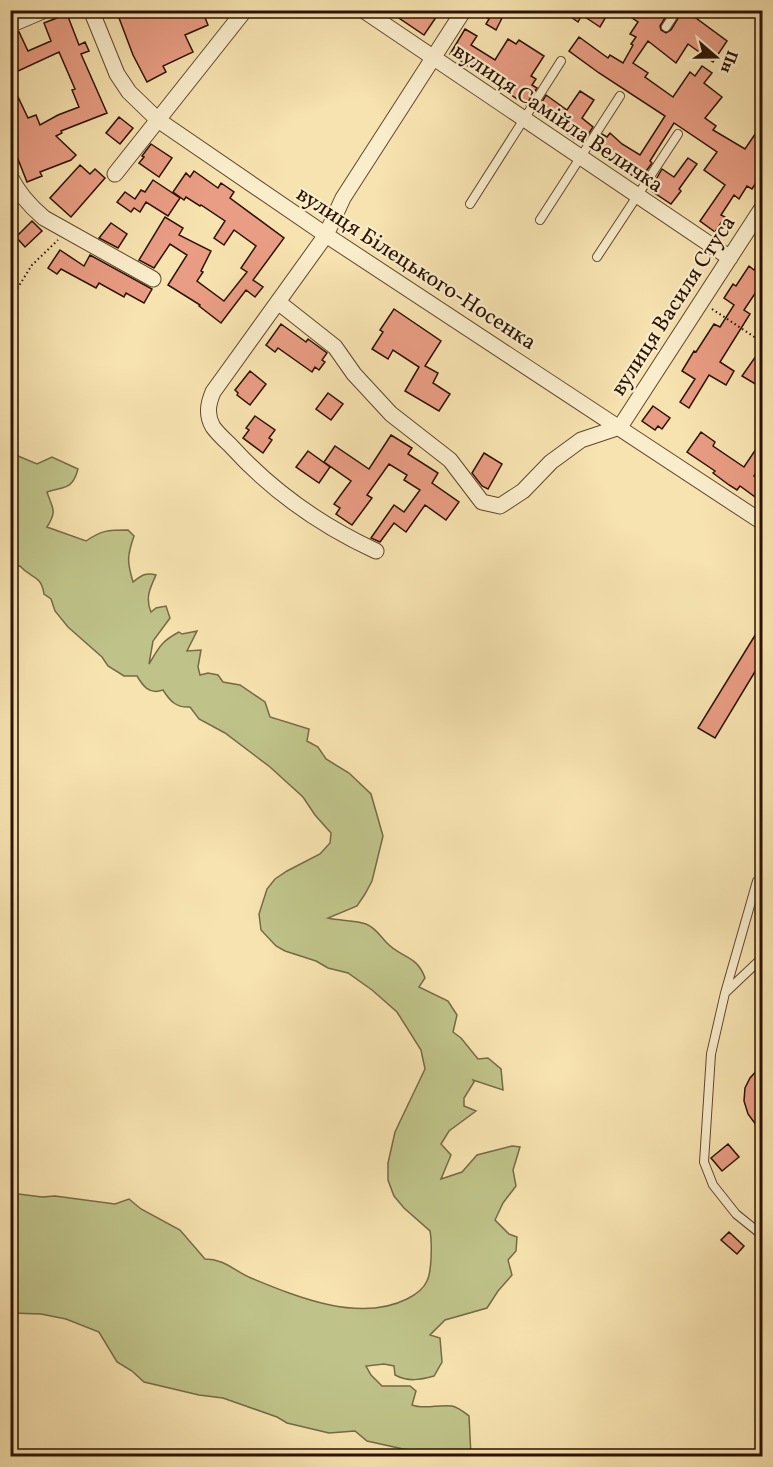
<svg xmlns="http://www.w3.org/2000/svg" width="773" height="1467" viewBox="0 0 773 1467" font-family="Vollkorn,serif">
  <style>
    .green { fill: #bfc389; stroke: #766a44; stroke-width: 1.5 }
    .building { fill: #e99d84; stroke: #2c1200; stroke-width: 1.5 }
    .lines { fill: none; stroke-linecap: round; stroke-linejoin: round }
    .service-casing { stroke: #5f462c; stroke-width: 10 }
    .minor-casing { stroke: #5f462c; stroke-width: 17 }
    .path { stroke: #2c1200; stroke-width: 2; stroke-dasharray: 1.5 3; stroke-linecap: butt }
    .service { stroke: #faedcc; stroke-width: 8 }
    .minor { stroke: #faedcc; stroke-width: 15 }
    .labels { text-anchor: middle; stroke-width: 4.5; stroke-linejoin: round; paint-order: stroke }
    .street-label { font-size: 22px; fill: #2c1200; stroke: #faedcc }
  </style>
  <rect width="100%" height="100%" fill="#f7e3b0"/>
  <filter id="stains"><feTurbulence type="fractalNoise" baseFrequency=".00333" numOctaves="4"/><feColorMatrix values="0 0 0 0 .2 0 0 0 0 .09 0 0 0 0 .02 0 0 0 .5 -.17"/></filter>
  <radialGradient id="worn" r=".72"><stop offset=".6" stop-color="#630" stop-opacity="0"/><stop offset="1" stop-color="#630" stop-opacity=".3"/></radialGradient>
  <path class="green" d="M11,453L37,464L52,457L78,469C72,491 64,486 47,492C52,508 58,510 47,527L86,541C102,530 108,530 128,530L134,536C127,556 127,562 133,582C141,576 145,572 156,575C150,588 145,598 151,612L156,608L166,606L170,618L153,641L149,664C159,648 160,642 179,632L182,634L197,631L187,651L201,650L198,667L200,675L208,673L218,675L223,682L240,685L265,702L270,717L309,729L307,741L318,747L326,759L349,773L371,794L383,836L372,881L365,894L357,906L328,918C340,921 355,920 366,924C376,928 380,936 387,943C401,958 417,955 425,978L419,987L448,1001L457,1015L453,1032L461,1038L478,1059L488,1058L501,1069L503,1090L473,1080L474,1082L464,1098V1106L476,1111L449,1131L441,1144L451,1155L441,1179L462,1172L477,1155L512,1146L520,1147L513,1170L516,1186L503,1203L495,1220L509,1234L517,1237L516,1251L508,1260L512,1275L498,1291L487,1308L445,1320L430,1335L440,1338L442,1362L434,1376C420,1380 408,1382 395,1375L394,1366L384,1364L366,1366L371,1375L382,1386H410L416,1391L412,1405C424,1410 439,1404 452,1406C458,1407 464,1412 469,1416L471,1456H424L421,1453L367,1441L355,1431L329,1433L287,1423L277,1417L223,1398L199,1395L144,1382L132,1371L117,1362L99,1332L66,1319L41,1314L11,1313V1193L42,1197L55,1196L115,1204L129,1199L141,1209L180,1230L205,1259C225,1259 234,1271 251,1278C297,1297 359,1323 407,1299C415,1295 423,1290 427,1281C432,1271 432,1242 430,1231L404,1208L394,1196L388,1180V1163L395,1132L425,1069L421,1050L397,1012L372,990L348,973L328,968L316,961L285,951L276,946L261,930L259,914L267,889L275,879L287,871L320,854L330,843L331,833L315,815L303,797L270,767L225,733L199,719L190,707C176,708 170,701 163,690C149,695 143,686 137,676H124L108,666L102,657L68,627L55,611L51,599L44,594C41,574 31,579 20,566L11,567Z"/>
  <path class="building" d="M116,10H139L141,16L154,10H202L208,25L185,35L193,52L163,66L166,72L147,82L133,55Z
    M387,10H441L424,35Z
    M474,10H506L496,30L486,24L489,19Z
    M561,10H610L600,27L582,15L578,22Z
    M620,10H670L660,26L661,30L666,33L671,30L683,10H685L727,41L713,62L688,44L676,63L648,41L633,63L648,73L645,77L673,97L690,72L695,76L702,66L712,73L704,83L722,97L705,118L716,126L713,130L745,149L762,124V162L756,171L761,175L752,189L747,186L739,199L734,195L721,215L725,217L715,232L700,221L725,185L704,170L717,152L674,123L650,161L652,163L644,174L637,170L633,176L593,148L602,134L607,137L610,133L622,144L640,155L665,116L599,73L569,51L579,37L608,58L610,55L623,63L633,45L631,44L636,37L630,34L638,22Z
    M67,14L79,45L85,42L89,51L81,54L107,113L61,131L62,133L56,136L76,155L71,160L40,172L42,176L27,182L10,139V80L28,118L36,115L40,125L58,115L79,107L72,90L75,89L59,52L16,72L10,57V35L19,32L28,51L51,41L44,23Z
    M465,29L477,36L471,45L495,60L508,39L516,44L519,40L544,56L531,76L536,79L532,85L537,88L526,105L450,54Z
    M580,91L594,100L582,118L593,127L584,141L576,136L574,139L542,113L540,115L536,112L546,95L567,110Z
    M119,117L133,128L120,144L106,133Z
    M151,144L172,158L159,177L139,163L144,157L142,156Z
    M688,158L697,164L679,189L681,191L671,204L650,190L662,169L674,177Z
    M80,165L90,174L95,169L105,178L71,217L50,198Z
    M194,171L218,188L221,183L234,192L230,198L284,238L253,280L263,287L255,297L246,290L221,323L199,306L200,305L168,285L187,255L170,244L154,268L139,260L165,217L183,228L179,235L211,251L201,271L203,272L197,281L224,301L247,272L241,268L256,246L234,230L224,245L214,238L225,221L201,205L200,206L186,197L184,200L173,192L186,173L190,177Z
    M153,180L180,198L168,216L146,202L140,212L134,208L131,212L117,202L125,192L135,199L141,190L145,192Z
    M32,221L42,231L25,247L16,237Z
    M111,223L127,234L118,248L99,238Z
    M60,250L84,266L90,255L152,289L144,303L126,293L124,297L99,283L96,288L61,269L57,274L48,268Z
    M762,257V283L744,310L750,314L720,362L734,371L726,385L709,375L689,408L680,402L695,379L682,371L694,351L696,352L714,324L720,327L734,305L724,298L733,284L736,286L749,266L754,270Z
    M394,309L441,341L425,366L438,373L433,383L450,394L439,411L405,391L419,367L393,350L388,359L372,349L383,332L380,330Z
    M281,324L306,342L308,339L327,353L322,360L325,362L319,370L315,367L312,372L278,348L275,352L266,345Z
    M756,356L762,360V388L742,376Z
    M250,371L266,384L250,405L237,395L238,393L235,390Z
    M328,393L343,404L331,420L316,409Z
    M653,406L670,418L662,429L658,426L655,430L642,421Z
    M255,416L275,430L269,438L272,440L263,453L243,438L249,430L246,428Z
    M701,432L715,442L713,446L744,467L756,449L762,453V463L754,476L762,481V502L740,486L737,490L729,485L713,473L715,471L687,452Z
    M391,435L412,448L408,454L438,473L432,483L459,502L446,520L425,505L406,532L394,523L380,542L371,538L394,505L404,512L420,490L404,480L407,475L389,464L367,495L372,498L352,525L336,514L340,508L334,504L351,481L324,462L335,446L369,469Z
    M308,451L330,467L319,483L296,467Z
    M484,453L502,464L488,489L482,486L472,473Z
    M762,624V660L715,738L698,728Z
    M762,1065V1133L748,1114L744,1101L745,1088L750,1078Z
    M728,1144L739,1157L722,1171L711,1158Z
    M729,1232L744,1246L737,1254L721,1240Z"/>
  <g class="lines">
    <g class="service-casing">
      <path id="service" d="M666,27L677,10
        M470,204L561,61
        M540,220L620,96
        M597,257L678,134
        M757,881L725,993L711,1054L704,1162L713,1185L736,1214L762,1235
        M726,992L762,958"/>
    </g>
    <g class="minor-casing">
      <path id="minor" d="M91,10L117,74L129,92L158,120L326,235L762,522
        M363,10L730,258
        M10,25L45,10
        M115,174L245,10
        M10,176C18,193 30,206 44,218L153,279
        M278,302L335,347L354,374L391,414L450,460L482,502L500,506L523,491L551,462L581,440L620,427L762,208
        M376,551C322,526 272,491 232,447C226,441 218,434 213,427C206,415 208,404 213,392L326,235L343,198L464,10"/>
    </g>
    <path class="path" d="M10,300L32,265L58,240
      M712,309L762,342"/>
    <use href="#service" class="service"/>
    <use href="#minor" class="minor"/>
  </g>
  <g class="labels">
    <g class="street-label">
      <text transform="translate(559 117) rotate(34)" y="8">вулиця Самійла Величка</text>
      <text transform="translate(417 267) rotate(33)" y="8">вулиця Білецького-Носенка</text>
      <text transform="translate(672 305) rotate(-57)" y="8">вулиця Василя Стуса</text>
    </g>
  </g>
  <rect width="773" height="1467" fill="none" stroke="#f7e3b0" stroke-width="36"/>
  <rect x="12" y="12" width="749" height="1443" fill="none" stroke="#2c1200" stroke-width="3"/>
  <rect x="18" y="18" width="737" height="1431" fill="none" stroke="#2c1200" stroke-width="1.5"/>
  <g transform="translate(716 57) rotate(110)" stroke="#faedcc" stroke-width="4.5" paint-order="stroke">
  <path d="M0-4.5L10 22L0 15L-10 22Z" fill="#2c1200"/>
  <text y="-9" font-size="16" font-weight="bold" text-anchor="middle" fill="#2c1200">Пн</text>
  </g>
  <rect width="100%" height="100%" filter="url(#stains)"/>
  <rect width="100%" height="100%" fill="url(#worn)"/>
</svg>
